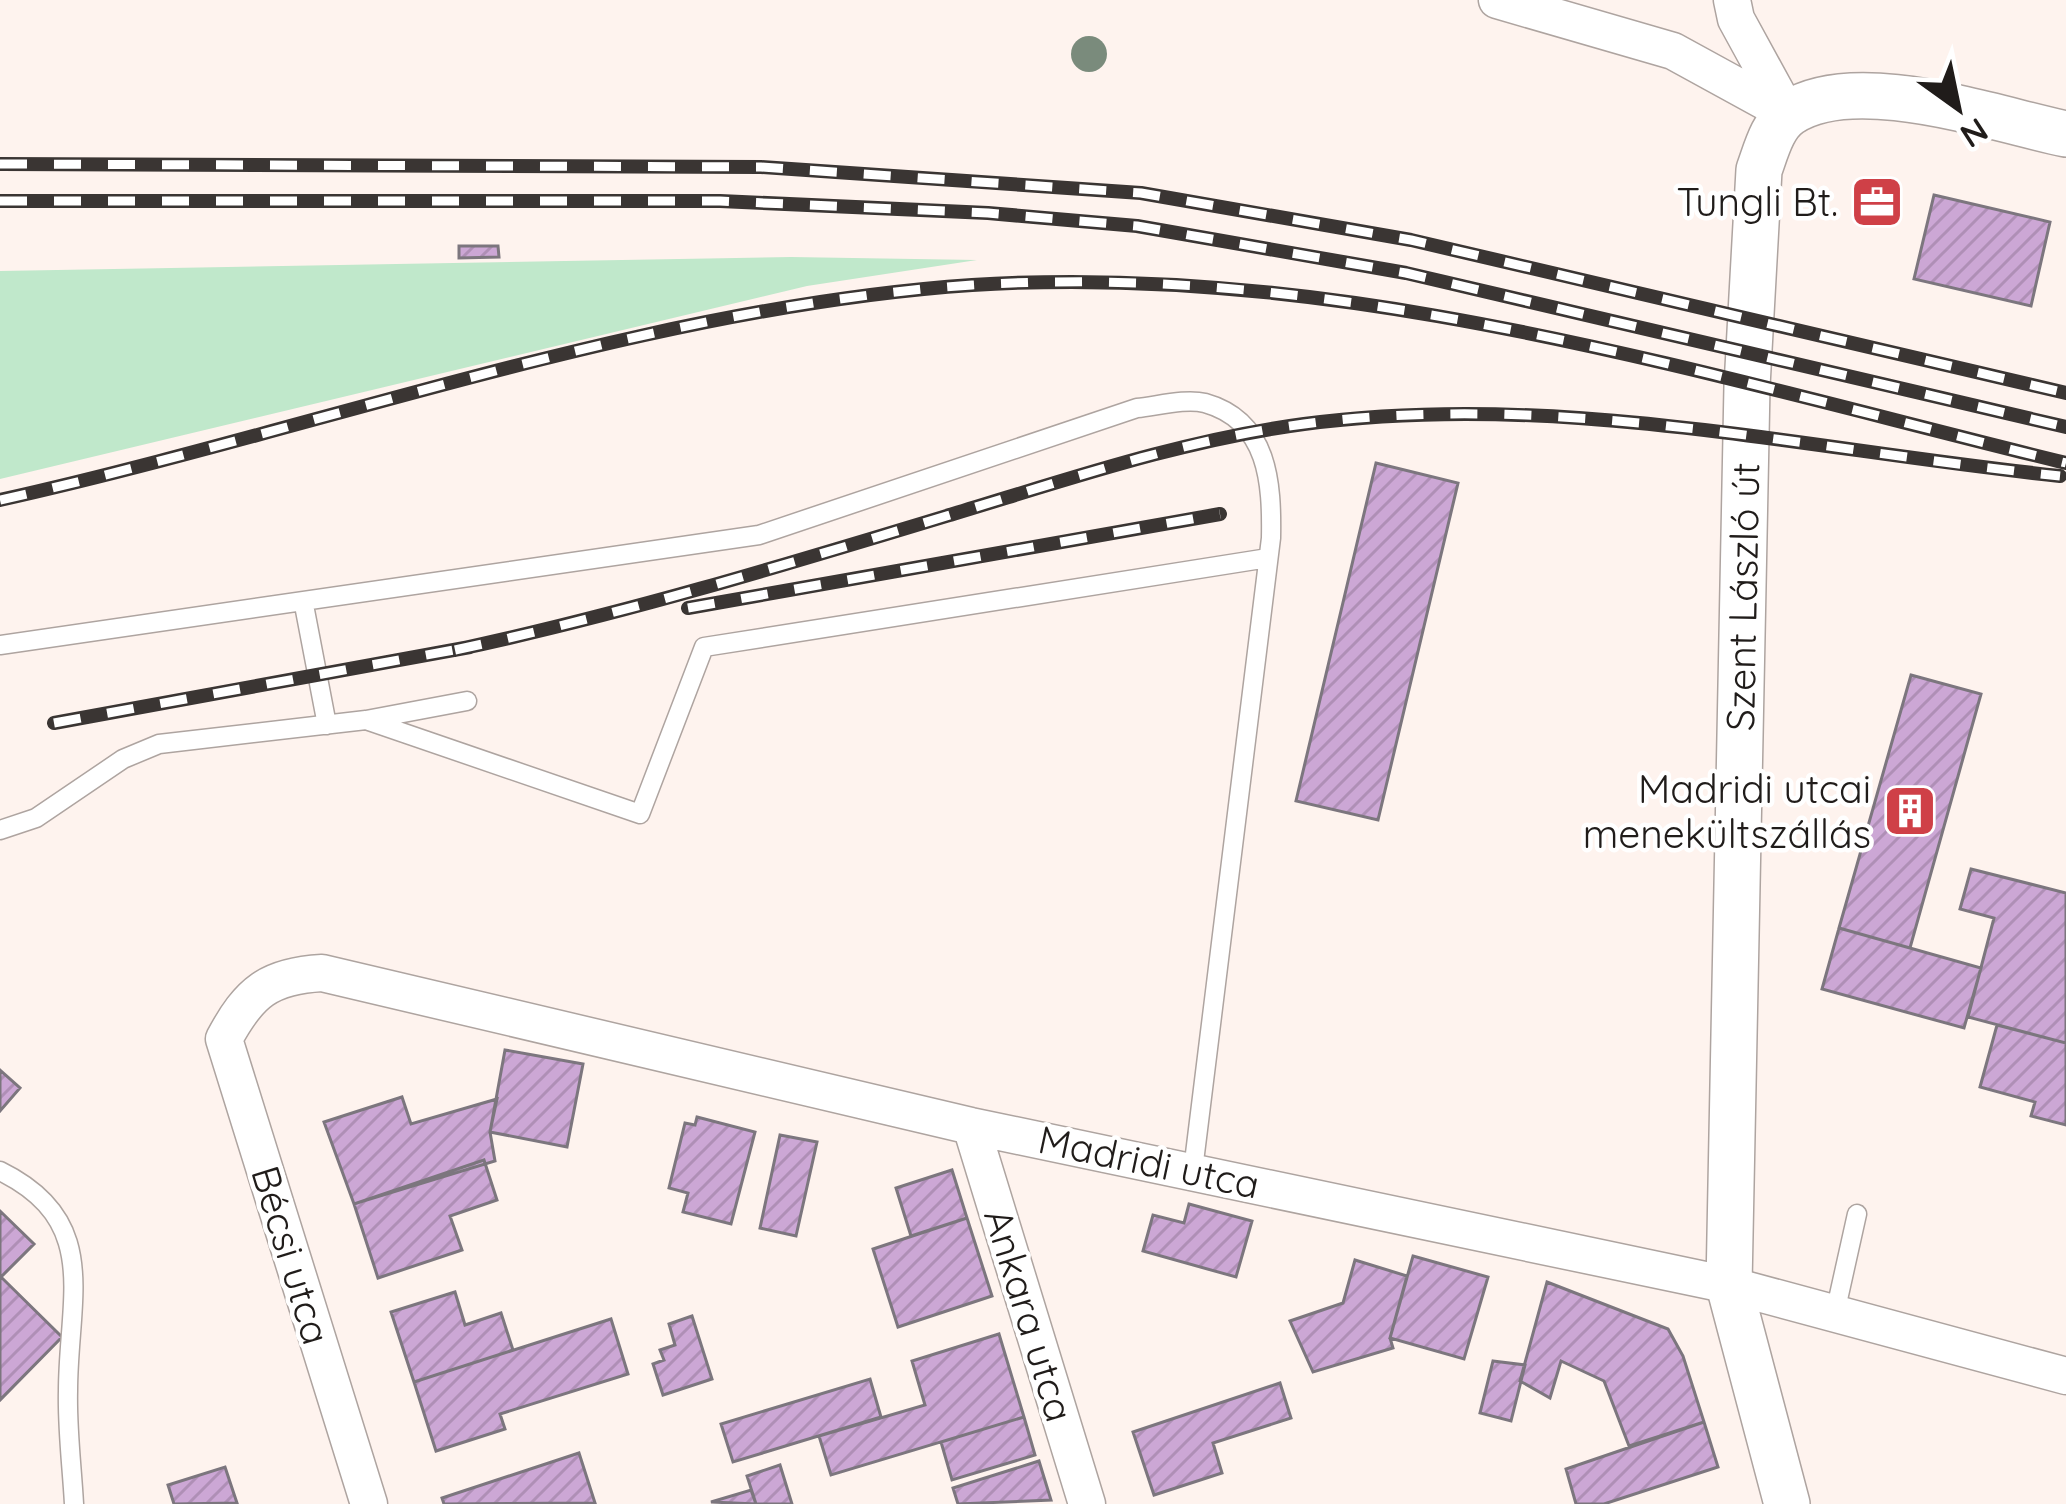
<svg xmlns="http://www.w3.org/2000/svg" width="2066" height="1504" viewBox="0 0 2066 1504" font-family="Quicksand,sans-serif">
  <style>
    .grass { fill: #c0e8cb }
    .building { fill: url(#building-hatch); stroke: #7c767e; stroke-width: 3 }
    .lines { fill: none; stroke-linecap: round; stroke-linejoin: round }
    .service-casing { stroke: #aea4a0; stroke-width: 21 }
    .minor-casing { stroke: #aea4a0; stroke-width: 39 }
    .tertiary-casing { stroke: #aea4a0; stroke-width: 48 }
    .service { stroke: #fff; stroke-width: 18 }
    .minor { stroke: #fff; stroke-width: 36 }
    .tertiary { stroke: #fff; stroke-width: 45 }
    .rail-casing { stroke: #3a3533; stroke-width: 14 }
    .rail { stroke: #fff; stroke-width: 9; stroke-dasharray: 27; stroke-linecap: butt }
    .tree { fill: #7a8b7c }
    .labels { text-anchor: middle; stroke-width: 9; stroke-linejoin: round; paint-order: stroke }
    .poi-label { font-size: 39px; fill: #201c1a; stroke: #fff; text-anchor: end }
    .street-label { font-size: 39px; fill: #201c1a; stroke: #fff }
  </style>
  <defs>
    <pattern id="building-hatch" width="6" height="6" patternUnits="userSpaceOnUse" patternTransform="scale(3)"><rect width="6" height="6" fill="#cca7d5"/><path d="M-1 1l2-2M0 6l6-6M5 7l2-2" fill="none" stroke="#af8fb6"/></pattern>
  </defs>
  <rect width="100%" height="100%" fill="#fef3ee"/>
  <path class="grass" d="M791,257L977,260L807,286L0,479V271Z"/>
  <path class="building" d="M1934,195L2050,222L2031,306L1914,279Z
    M459,246H498L499,257L459,258Z
    M1376,463L1458,483L1378,820L1296,801Z
    M1911,675L1981,694L1910,948L1839,928Z
    M1971,869L2066,893V1043L1968,1017L1994,918L1960,909Z
    M1839,928L1981,968L1964,1028L1822,989Z
    M1997,1025L2066,1043V1125L2031,1116L2035,1102L1980,1087Z
    M505,1050L583,1064L567,1147L490,1132Z
    M0,1070L20,1088L0,1111Z
    M402,1097L411,1124L497,1099L490,1132L495,1161L354,1204L324,1122Z
    M697,1117L755,1132L731,1224L683,1212L688,1193L669,1188L685,1123L695,1125Z
    M780,1135L817,1142L796,1236L760,1228Z
    M484,1160L497,1200L450,1216L462,1250L378,1278L354,1204Z
    M952,1170L967,1218L911,1236L896,1188Z
    M1189,1204L1252,1221L1236,1277L1143,1251L1153,1215L1184,1223Z
    M0,1211L34,1244L1,1277L62,1337L0,1400Z
    M967,1218L992,1296L898,1327L873,1249Z
    M1413,1256L1488,1277L1464,1359L1390,1338Z
    M1355,1260L1407,1276L1390,1338L1393,1348L1313,1372L1290,1321L1343,1303Z
    M1547,1282L1668,1329L1683,1356L1704,1422L1629,1446L1604,1381L1561,1361L1550,1398L1520,1381Z
    M455,1292L465,1325L501,1313L513,1350L414,1382L391,1312Z
    M692,1316L712,1379L663,1395L653,1364L664,1360L660,1350L675,1345L669,1324Z
    M611,1319L628,1374L500,1414L505,1429L436,1451L414,1382Z
    M999,1334L1024,1417L831,1475L819,1436L925,1405L912,1361Z
    M1493,1361L1525,1365L1511,1421L1480,1413Z
    M870,1379L881,1417L733,1462L721,1424Z
    M1280,1383L1291,1418L1213,1443L1222,1473L1154,1495L1133,1432Z
    M1024,1417L1035,1455L952,1480L941,1442Z
    M1704,1422L1718,1467L1604,1504H1576L1566,1469Z
    M579,1453L595,1503L444,1504L442,1498Z
    M1039,1461L1051,1500L958,1504L953,1488Z
    M780,1465L792,1504H756L747,1476Z
    M225,1467L237,1503L174,1504L168,1485Z
    M751,1490L756,1504L711,1502Z"/>
  <g class="lines">
    <g class="service-casing">
      <path id="service" d="M304,605L327,725
        M0,645L759,535L1137,408C1157,406 1186,398 1205,403C1269,421 1272,484 1271,538L1193,1170
        M366,720L640,814L704,647L1268,558
        M0,830L36,818L123,759L159,744L366,720L467,701
        M0,1171C102,1221 68,1298 68,1391C67,1429 72,1467 74,1504
        M1835,1313L1857,1214"/>
    </g>
    <g class="minor-casing">
      <path id="minor" d="M1497,0L1673,51L1788,114
        M1732,0L1736,19L1788,114
        M971,1126L1087,1504
        M369,1504L224,1039C249,992 269,976 322,973L971,1126L1729,1285L2066,1376"/>
    </g>
    <g class="tertiary-casing">
      <g id="tertiary">
        <path id="s1" d="M1787,1504L1729,1285L1747,386L1759,170C1766,151 1772,125 1790,113C1855,70 1994,119 2066,134"/>
      </g>
    </g>
    <use href="#service" class="service"/>
    <use href="#minor" class="minor"/>
    <use href="#tertiary" class="tertiary"/>
    <g class="rail-casing">
      <path id="rail" d="M0,164L761,167L1141,193L1411,240L2066,393
        M0,201H720L988,213L1137,226L1406,273L2066,427
        M0,500C319,429 646,307 972,285C1345,261 1708,376 2066,463
        M688,608L1220,514
        M455,650C624,614 788,564 953,514C1069,479 1183,440 1304,424C1558,390 1808,450 2060,476
        M54,723L470,647"/>
    </g>
    <use href="#rail" class="rail"/>
  </g>
  <circle class="tree" cx="1089" cy="54" r="18"/>
  <defs>
    <g id="office-square" transform="scale(2.7)"><rect x="-9" y="-9" width="18" height="18" rx="4" fill="#cf4047" stroke="#fff"/><path d="M-6-3h4V-5.5h4V-3h4V5H-6ZM-1-4.5V-3h2v-1.5ZM-6 0V1H6V0Z" fill="#fff"/></g>
    <g id="building-square" transform="scale(2.7)"><rect x="-9" y="-9" width="18" height="18" rx="4" fill="#cf4047" stroke="#fff"/><path d="M-4-6H4V6H1V3H-1V6H-4ZM-2.5-4.3h1.7v1.8h-1.7ZM.8-4.3h1.7v1.8H.8ZM-2.5-1h1.7V.8h-1.7ZM.8-1h1.7V.8H.8Z" fill="#fff"/></g>
  </defs>
  <g fill-rule="evenodd">
    <use href="#office-square" x="1877" y="202"/>
    <use href="#building-square" x="1910" y="811"/>
  </g>
  <g class="labels">
    <g class="poi-label">
      <text x="1838" y="216">Tungli Bt.</text>
      <text x="1871" y="803">Madridi utcai<tspan x="1871" dy="45">menekültszállás</tspan></text>
    </g>
    <g class="street-label">
      <text dy="14" stroke="none"><textPath href="#s1" startOffset="915">Szent László út</textPath></text>
      <text transform="translate(1149 1162) rotate(12)" y="14">Madridi utca</text>
      <text transform="translate(291 1255) rotate(73)" y="14">Bécsi utca</text>
      <text transform="translate(1029 1315) rotate(73)" y="14">Ankara utca</text>
    </g>
  </g>
  <g transform="translate(1958 108) rotate(147)" stroke="#ffffff" stroke-width="9" paint-order="stroke">
  <path d="M0-9L21 45L0 30L-21 45Z" fill="#201c1a"/>
  <text y="-18" font-size="33" font-weight="bold" text-anchor="middle" fill="#201c1a">N</text>
  </g>
</svg>
